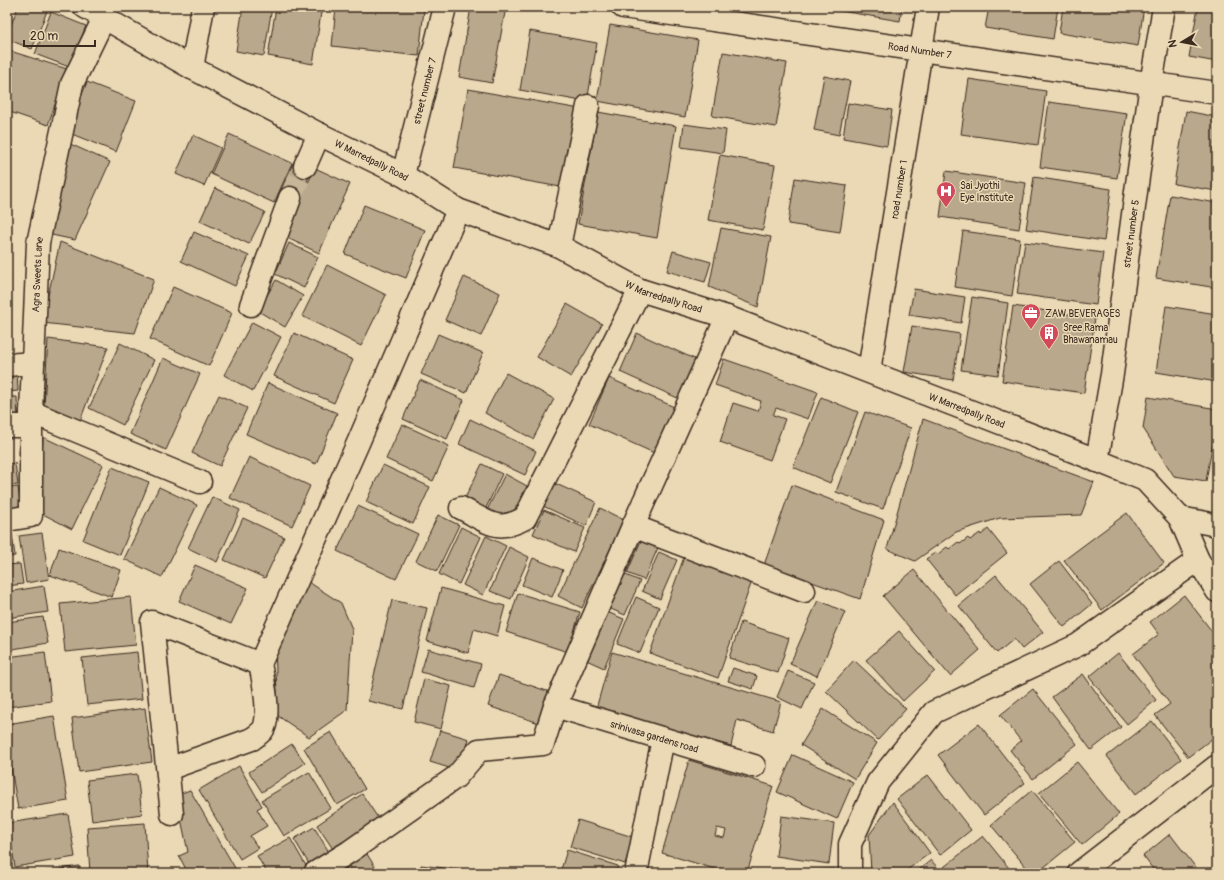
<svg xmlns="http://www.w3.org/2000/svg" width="1224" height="880" viewBox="0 0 1224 880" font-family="Pangolin,sans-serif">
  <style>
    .building { fill: #baa88c; stroke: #3b2a1e; fill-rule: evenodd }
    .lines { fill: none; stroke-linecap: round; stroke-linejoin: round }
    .minor-tunnel { stroke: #c8b698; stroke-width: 22; stroke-dasharray: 22 11; stroke-linecap: butt }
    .minor-casing { stroke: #3b2a1e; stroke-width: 25 }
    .major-casing { stroke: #3b2a1e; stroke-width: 25 }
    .minor { stroke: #ebd9b6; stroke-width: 22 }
    .major { stroke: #ebd9b6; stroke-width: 22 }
    .labels { text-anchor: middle; stroke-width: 3; stroke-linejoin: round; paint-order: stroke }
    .street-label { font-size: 10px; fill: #3b2a1e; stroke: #ebd9b6 }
    .poi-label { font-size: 10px; fill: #3b2a1e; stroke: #ebd9b6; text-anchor: start }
  </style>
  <rect width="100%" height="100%" fill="#ebd9b6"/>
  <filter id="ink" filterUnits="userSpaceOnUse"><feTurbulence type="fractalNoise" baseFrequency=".025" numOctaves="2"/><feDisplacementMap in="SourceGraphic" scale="8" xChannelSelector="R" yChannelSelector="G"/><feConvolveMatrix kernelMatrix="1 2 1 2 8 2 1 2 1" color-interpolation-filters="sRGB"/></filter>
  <g filter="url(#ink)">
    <path class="building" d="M7,7H12L7,19Z
      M18,7H38L47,11L32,49L7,39V35Z
      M243,7H272L264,56L236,51Z
      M276,7H322L313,64L268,56Z
      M336,7H403L424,9L419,56L332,46Z
      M471,7H506L492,83L459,77Z
      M823,7H902L900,21L823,8Z
      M989,7H1058L1053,39L985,28Z
      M1063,7H1144L1138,46L1059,33Z
      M1198,7H1217V62L1189,57Z
      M51,12L86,26L69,67L35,54Z
      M610,25L698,40L685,117L597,101Z
      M530,31L597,43L587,102L520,90Z
      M7,50L67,69L48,125L7,111Z
      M723,52L787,63L776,127L712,116Z
      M824,76L850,81L839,135L814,130Z
      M969,79L1046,91L1038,145L961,134Z
      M87,82L136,101L116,152L67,132Z
      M468,89L580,109L566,188L454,168Z
      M1049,102L1127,113L1117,178L1040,167Z
      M848,103L892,110L887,146L843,138Z
      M1186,111L1217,117V191L1174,184Z
      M598,112L676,126L657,238L578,224Z
      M684,124L726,130L723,153L681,147Z
      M229,134L292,163L274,203L211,174Z
      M193,135L221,148L204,186L176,174Z
      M68,143L110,162L75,240L47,234Z
      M720,155L775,165L763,230L708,220Z
      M294,161L312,170L299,200L280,192Z
      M315,168L350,184L319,253L283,236Z
      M946,171L1026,183L1019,229L940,217Z
      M1034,177L1111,189L1104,241L1026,229Z
      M795,178L847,186L840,232L788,224Z
      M215,188L265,212L249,244L200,221Z
      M1170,195L1217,203V288L1156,278Z
      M364,205L425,230L406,278L345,254Z
      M721,228L771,237L758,307L709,287Z
      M963,231L1020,239L1012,296L955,287Z
      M194,232L249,256L235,286L181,261Z
      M60,242L154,279L135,333L42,323Z
      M1025,242L1103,253L1096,305L1017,294Z
      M289,243L318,257L304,288L275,274Z
      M673,251L711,262L705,282L667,271Z
      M327,265L386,295L361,346L302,316Z
      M7,272L10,273L7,296Z
      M464,277L500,293L481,336L445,320Z
      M276,280L303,296L285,327L258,311Z
      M173,287L232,313L209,366L150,339Z
      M914,289L965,297L961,323L909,315Z
      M972,297L1008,303L998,375L961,370Z
      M567,304L602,324L571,377L537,357Z
      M1013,306L1095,318L1084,393L1002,381Z
      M1166,306L1217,314V382L1156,372Z
      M252,322L281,337L253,391L224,375Z
      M912,326L960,334L953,380L904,372Z
      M294,333L353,360L334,403L274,376Z
      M637,333L699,361L682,400L620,372Z
      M438,334L483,353L466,393L421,374Z
      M48,339L108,347L80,421L44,406Z
      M120,343L154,360L123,425L89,408Z
      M163,358L200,374L166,450L130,434Z
      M724,359L818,392L808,419L776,408L773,415L785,419L770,460L720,442L733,403L758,411L761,401L715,385Z
      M7,370H17L18,391L7,392Z
      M506,373L554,399L533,439L485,413Z
      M609,378L681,410L661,456L589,424Z
      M420,380L464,400L447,439L403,419Z
      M268,383L337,413L316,464L246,434Z
      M219,395L247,408L220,466L192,453Z
      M7,397H17L18,421H7Z
      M821,397L858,412L830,483L793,467Z
      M1148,397L1217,409V419L1206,481L1174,476L1143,428Z
      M865,412L911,428L883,509L836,492Z
      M470,419L536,451L525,475L459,444Z
      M923,419L1094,482L1081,515L1000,518L956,532L915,561L887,549Z
      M402,424L449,446L433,481L386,459Z
      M43,437L103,465L72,529L39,512Z
      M249,457L310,486L292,526L230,498Z
      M15,463L18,485L7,486V464Z
      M482,464L502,474L485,510L464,500Z
      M383,465L430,487L413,524L366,502Z
      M112,467L149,482L120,555L83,540Z
      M505,474L527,486L508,522L487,510Z
      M554,483L596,502L586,526L543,506Z
      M792,485L884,520L860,599L764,565Z
      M18,487L21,511L7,513V488Z
      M159,487L197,505L162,577L124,559Z
      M212,497L240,510L217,562L188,548Z
      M358,506L418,534L396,579L337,551Z
      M600,508L624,520L582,608L558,596Z
      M544,510L585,528L574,552L533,534Z
      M1127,513L1164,563L1102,610L1064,560Z
      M438,515L459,525L437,571L416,561Z
      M243,518L284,537L265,578L224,560Z
      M461,527L481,537L459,584L439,574Z
      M988,529L1007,553L955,595L926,559L936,552L938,554L947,547L949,549L958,542L960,544L968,538L970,540L980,533L981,535Z
      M42,533L49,579L26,583L19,536Z
      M12,534L15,556L7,557V535Z
      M486,536L506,546L483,595L463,585Z
      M643,536L660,543L644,580L627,573Z
      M509,547L529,557L511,599L490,591Z
      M59,548L121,570L112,597L50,575Z
      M659,552L677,560L660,599L642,591Z
      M684,557L752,581L718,678L650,653Z
      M533,558L563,570L552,597L522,585Z
      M1059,561L1092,604L1064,627L1030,584Z
      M20,564L23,584L7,586V565Z
      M195,565L248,588L231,624L179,601Z
      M914,570L980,650L950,676L883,596Z
      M621,573L640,581L625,615L606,607Z
      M996,575L1043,632L1022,649L1014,639L997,653L959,606Z
      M307,581L341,603L352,629L347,710L309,737L278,716L275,648Z
      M44,586L48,612L7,618V592Z
      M441,588L505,606L497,636L474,629L468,653L427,641Z
      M518,593L580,612L568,652L506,632Z
      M1184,595L1217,638V709L1214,712L1217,716V735L1188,757L1155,715L1170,704L1133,654L1159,634L1150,622Z
      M131,597L136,645L65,652L60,604Z
      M636,597L659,607L640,653L617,644Z
      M392,600L427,608L403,709L368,701Z
      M818,600L845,612L817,676L790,664Z
      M602,610L624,619L604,668L582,658Z
      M43,617L48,643L7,650V622Z
      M741,622L789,638L778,673L729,658Z
      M899,631L935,671L903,701L866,660Z
      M428,649L481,664L474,688L421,672Z
      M45,652L51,701L7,707V657Z
      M137,652L142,699L87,705L82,658Z
      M612,652L781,702L773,731L737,720L731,746L596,709Z
      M1118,653L1156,700L1127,724L1089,677Z
      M854,660L906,709L878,740L826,691Z
      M733,668L757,676L753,689L728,681Z
      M788,671L814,682L802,709L777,697Z
      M1083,674L1121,727L1091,750L1052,697Z
      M499,675L553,693L542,724L488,706Z
      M424,679L451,686L441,729L414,722Z
      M1033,689L1077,744L1033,779L1010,750L1021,741L1000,715Z
      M145,708L152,762L79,772L72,718Z
      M823,709L877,743L855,779L801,745Z
      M54,716L68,801L18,809L7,745V724Z
      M1152,721L1181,759L1136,794L1107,756Z
      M979,724L1025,783L984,815L938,755Z
      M440,730L469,739L459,771L430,762Z
      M331,732L365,789L337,805L304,748Z
      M292,744L305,763L262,792L249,772Z
      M793,755L853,782L837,819L777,792Z
      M689,760L773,786L747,873H728L662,853ZM717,828L726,830L724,838L715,836Z
      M1077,762L1119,814L1082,845L1039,793Z
      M239,766L262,806L257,809L267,826L250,836L258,848L240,859L199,790Z
      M309,772L331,808L284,836L262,800Z
      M137,774L142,814L92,821L87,780Z
      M928,775L971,830L940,855L897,799Z
      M190,790L235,868L227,873H188L179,856L188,852L176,795Z
      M1032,790L1075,842L1037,873H1031L991,825Z
      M362,794L382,824L337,855L317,825Z
      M893,802L930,853L903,873H871L869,835Z
      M68,814L75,857L15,867L8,823Z
      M781,816L834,823L829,864L776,856Z
      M578,820L633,837L625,864L570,847Z
      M145,823L148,873H90L87,827Z
      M314,827L332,857L312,869L294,839Z
      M1170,834L1200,873H1156L1143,856Z
      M983,836L1013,873H949L944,867Z
      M290,838L309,871L305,873H267L257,856Z
      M567,850L618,866L616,873H560Z
      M365,851L379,873H353L346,863Z
      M931,860L942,873H915Z
      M421,865L459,870L458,873H420Z
      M79,866L80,873H35Z
      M345,867L349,873H335Z
      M835,869V873H778V871Z"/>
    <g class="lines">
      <path class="minor-tunnel" d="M290,198L305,166"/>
      <g class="minor-casing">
        <g id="minor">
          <path id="s1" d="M623,7L1217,93"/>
          <path d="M192,68L203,7"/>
          <path d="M305,166L319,134"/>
          <path id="s2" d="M403,175L445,7"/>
          <path d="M559,246L588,106"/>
          <path d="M251,305L290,198"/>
          <path d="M7,365L33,363"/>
          <path id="s3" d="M869,371L928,7"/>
          <path d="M31,412L200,482"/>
          <path d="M7,426H31"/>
          <path id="s4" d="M1097,461L1112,374L1137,184L1151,84L1164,7"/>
          <path d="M461,508C487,521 496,534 525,518L640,290"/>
          <path d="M1180,518L1217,525"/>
          <path id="s5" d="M7,520L31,516V412L38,243L72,84L104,18"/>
          <path d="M633,526L804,591"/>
          <path id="s6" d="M555,706L754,766"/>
          <path d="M168,769L252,739C255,737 259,734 262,731C272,720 263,678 260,664"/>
          <path d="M172,814L152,622L260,664L358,443L458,210"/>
          <path d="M315,873L349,852L456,777L479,750L543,744L555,706L633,526L727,317"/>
          <path d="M636,873L663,739"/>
          <path d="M850,873V844L878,782L934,712L1078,645L1198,560"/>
          <path d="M1079,873L1217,766"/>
        </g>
      </g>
      <g class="major-casing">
        <g id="major">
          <path id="s7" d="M85,7L192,68L319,134L403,175L458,210L559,246L640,290L727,317L1086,456L1145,480L1180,518L1198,560L1217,591"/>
        </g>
      </g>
      <use href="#minor" class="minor"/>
      <use href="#major" class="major"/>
    </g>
  </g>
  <defs>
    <g id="hospital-pin" transform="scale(1)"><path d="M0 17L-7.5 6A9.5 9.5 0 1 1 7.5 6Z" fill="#d1495b" stroke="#ebd9b6"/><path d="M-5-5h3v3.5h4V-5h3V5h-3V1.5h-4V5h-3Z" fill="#fff"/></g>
    <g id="office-pin" transform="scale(1)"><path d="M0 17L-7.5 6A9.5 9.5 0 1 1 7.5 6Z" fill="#d1495b" stroke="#ebd9b6"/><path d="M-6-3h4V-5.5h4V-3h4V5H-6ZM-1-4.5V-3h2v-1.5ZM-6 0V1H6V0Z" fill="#fff"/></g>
    <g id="building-pin" transform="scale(1)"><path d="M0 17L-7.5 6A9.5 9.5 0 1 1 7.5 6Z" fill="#d1495b" stroke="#ebd9b6"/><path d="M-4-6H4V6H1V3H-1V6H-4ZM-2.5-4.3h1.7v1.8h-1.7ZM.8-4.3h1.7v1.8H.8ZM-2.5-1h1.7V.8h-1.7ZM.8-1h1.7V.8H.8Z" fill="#fff"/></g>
  </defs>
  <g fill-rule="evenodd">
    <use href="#hospital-pin" x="946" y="191"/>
    <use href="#office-pin" x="1031" y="313"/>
    <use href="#building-pin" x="1049" y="333"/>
  </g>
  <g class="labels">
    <g class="street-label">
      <text dy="4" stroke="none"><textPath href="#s1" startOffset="300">Road Number 7</textPath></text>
      <text dy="4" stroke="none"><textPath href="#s2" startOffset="87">street number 7</textPath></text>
      <text dy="4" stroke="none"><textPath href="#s7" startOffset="325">W Marredpally Road</textPath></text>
      <text dy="4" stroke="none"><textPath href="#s3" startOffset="184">road number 1</textPath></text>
      <text dy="4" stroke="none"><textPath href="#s4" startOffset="230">street number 5</textPath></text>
      <text dy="4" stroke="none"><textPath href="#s5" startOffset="266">Agra Sweets Lane</textPath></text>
      <text dy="4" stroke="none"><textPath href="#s7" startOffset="649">W Marredpally Road</textPath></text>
      <text dy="4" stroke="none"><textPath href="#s7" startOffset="973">W Marredpally Road</textPath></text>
      <text dy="4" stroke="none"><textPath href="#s6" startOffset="104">srinivasa gardens road</textPath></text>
    </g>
    <g class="poi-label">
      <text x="960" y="189">Sai Jyothi<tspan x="960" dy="12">Eye Institute</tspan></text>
      <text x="1045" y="317">ZAW BEVERAGES</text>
      <text x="1063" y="331">Sree Rama<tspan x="1063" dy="12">Bhawanamau</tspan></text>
    </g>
  </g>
  <rect width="1224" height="880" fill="none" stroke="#ebd9b6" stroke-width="24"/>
  <rect x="12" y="12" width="1200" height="856" fill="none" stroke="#3b2a1e" stroke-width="1.5" filter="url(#ink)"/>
  <g transform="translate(1182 42) rotate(260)" stroke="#ebd9b6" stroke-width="3" paint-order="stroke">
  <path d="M0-3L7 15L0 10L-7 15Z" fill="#3b2a1e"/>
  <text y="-6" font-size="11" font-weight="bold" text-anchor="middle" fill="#3b2a1e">N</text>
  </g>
  <path d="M24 40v6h71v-6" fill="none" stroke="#3b2a1e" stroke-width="2"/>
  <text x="30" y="40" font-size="12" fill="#3b2a1e" stroke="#ebd9b6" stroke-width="3" paint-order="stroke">20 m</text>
</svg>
